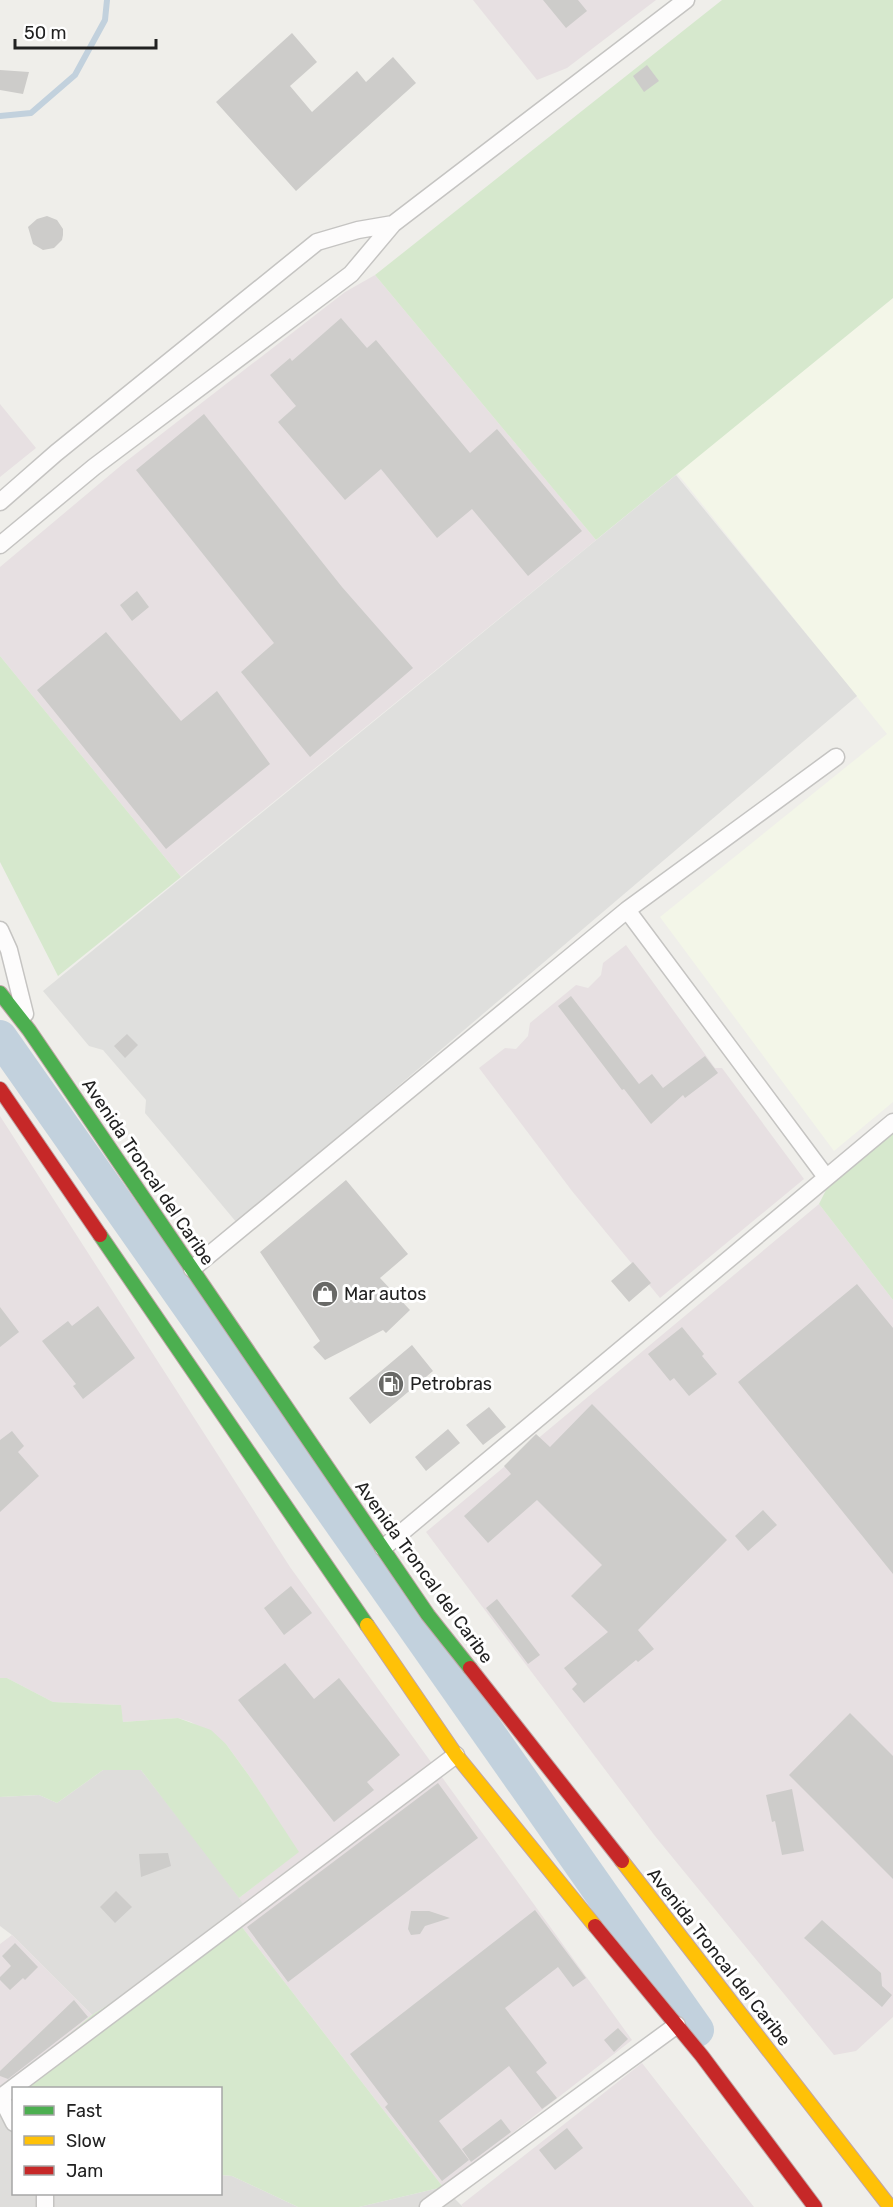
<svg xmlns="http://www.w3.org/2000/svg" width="893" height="2207" viewBox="0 0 893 2207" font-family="Rubik,sans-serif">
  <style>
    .residential { fill: #dedddb }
    .industrial { fill: #e7e0e2 }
    .education { fill: #f3f6e8 }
    .grass { fill: #d6e8cd }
    .parking { fill: #dfdfdd }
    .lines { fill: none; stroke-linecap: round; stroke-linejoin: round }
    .stream { stroke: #c2d1dd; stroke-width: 6 }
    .river { stroke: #c2d1dd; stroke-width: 34 }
    .building { fill: #cdccca }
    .street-casing { stroke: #c5c4c2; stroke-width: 19 }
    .fast-casing { stroke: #c0a5a6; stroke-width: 16 }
    .slow-casing { stroke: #c0a5a6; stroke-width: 16 }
    .jam-casing { stroke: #c0a5a6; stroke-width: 16 }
    .street { stroke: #fdfcfc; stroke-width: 16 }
    .fast { stroke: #4caf50; stroke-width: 14 }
    .slow { stroke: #ffc107; stroke-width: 14 }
    .jam { stroke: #c62828; stroke-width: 14 }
    .labels { text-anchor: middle; stroke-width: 6; stroke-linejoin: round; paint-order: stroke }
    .street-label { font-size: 18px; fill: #212121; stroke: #fff }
    .poi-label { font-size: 18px; fill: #212121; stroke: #fff; text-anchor: start }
  </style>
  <rect width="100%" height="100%" fill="#efeeea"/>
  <path class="residential" d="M103,1770H141L205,1852L246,1907L189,1954L92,2015L12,1935L0,1926V1797L39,1795L57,1803Z
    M6,2088L13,2101L14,2194H220L221,2175L232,2176L298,2207H0V2092Z
    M443,2187L463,2207H359Z"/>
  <path class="industrial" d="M473,0H656L567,68L537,80Z
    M375,275L596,540L181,877L0,656V567L124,463L345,292Z
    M0,404L36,448L0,477Z
    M626,945L715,1068H722L804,1179L660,1298L572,1191L479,1068L505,1048L516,1049L528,1036L530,1023L576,985L588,988L601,975L603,963Z
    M0,1116L290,1567L632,2040L443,2187L235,1918L245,1907L239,1898L298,1852L250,1777L226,1744L191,1722L178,1718L123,1722L120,1705L53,1702L7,1678H0Z
    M819,1204L893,1300V2017L856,2051L834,2055L655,1836L426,1532Z
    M12,1935L92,2015L14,2083L0,2092V1944Z
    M642,2063L754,2207H463L461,2205Z"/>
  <path class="education" d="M893,298V1102L834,1151L660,917L887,734L677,473Z"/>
  <path class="grass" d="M722,0H893V298L596,540L375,275Z
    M0,656L181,877L58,976L0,862Z
    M893,1132V1300L819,1204L829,1184Z
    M0,1678H7L53,1702L121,1705L123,1722L178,1718L211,1730L226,1744L250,1777L299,1852L239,1898L141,1770H103L57,1803L39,1795L0,1797Z
    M235,1918L443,2187L359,2207H298L232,2176L221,2175L220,2088H14L13,2101L6,2088L92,2015L189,1954Z"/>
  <path class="parking" d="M676,475L857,696L237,1223L145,1113L146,1100L103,1050L89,1046L43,991Z"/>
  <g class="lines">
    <path class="stream" d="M0,116L31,113L75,75L105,20L107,0"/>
    <path class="river" d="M0,1037L697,2030"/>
  </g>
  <path class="building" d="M543,0H578L587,11L566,28Z
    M292,33L317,62L290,86L312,112L357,71L366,82L393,57L416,83L296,191L216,102Z
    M647,65L659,81L644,92L633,76Z
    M0,70L29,72L23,94L0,90Z
    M47,216L57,220L63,229V235L62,240L54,248L43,250L33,244L28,227L37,219Z
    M341,318L367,348L376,340L470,453L497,429L582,531L528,576L472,509L437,538L381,469L345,500L278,422L296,406L270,375L290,358L292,361Z
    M204,414L342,587L413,668L310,757L241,672L274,643L136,470Z
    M137,591L149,607L132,621L120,605Z
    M106,632L181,721L217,691L270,764L166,849L37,690Z
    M571,996L639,1084L652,1074L663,1088L705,1056L718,1073L685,1098L683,1095L651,1124L624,1089L622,1090L558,1006Z
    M127,1034L138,1045L125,1058L114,1046Z
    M346,1180L408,1254L380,1278L410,1310L386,1333L383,1330L325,1360L313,1347L320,1341L260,1252Z
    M633,1262L651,1283L629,1302L611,1281Z
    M857,1284L893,1328V1574L738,1382Z
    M98,1306L135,1358L83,1399L73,1386L76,1384L42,1341L68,1321L72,1326Z
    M0,1307L19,1332L0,1347Z
    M682,1327L704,1354L702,1356L717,1374L689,1396L674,1378L670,1381L648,1354Z
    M412,1345L433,1371L370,1424L349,1398Z
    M592,1404L727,1540L638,1630L654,1649L638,1662L636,1660L584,1703L572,1689L577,1684L564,1668L608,1632L571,1596L602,1565L537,1500L488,1543L464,1516L511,1474L504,1466L536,1434L550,1447Z
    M489,1407L506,1427L483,1445L466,1425Z
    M448,1429L460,1443L426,1471L415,1457Z
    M12,1431L24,1446L18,1452L39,1476L0,1512V1440Z
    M763,1510L777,1525L748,1551L735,1536Z
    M291,1586L312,1613L284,1635L264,1608Z
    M497,1599L540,1655L528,1664L486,1608Z
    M285,1663L314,1699L339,1678L400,1755L367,1782L374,1790L334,1822L238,1700Z
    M850,1713L893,1756V1879L789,1775Z
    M438,1783L478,1838L288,1982L247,1927Z
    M792,1789L804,1851L782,1855L775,1821L772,1822L766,1795Z
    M168,1853L171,1866L141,1877L139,1854Z
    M116,1891L132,1907L115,1923L100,1907Z
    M535,1910L586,1978L573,1987L558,1967L505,2008L547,2063L536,2072L557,2098L542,2109L509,2066L439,2121L469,2160L442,2181L385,2107L388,2104L350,2054Z
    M411,1911H429L450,1918L425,1926L420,1934L411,1935L408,1929Z
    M822,1920L881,1973L882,1986L892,1995L882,2007L804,1938Z
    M15,1943L38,1967L25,1980L23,1978L10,1990L0,1980V1977L11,1966L2,1956Z
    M74,2000L88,2017L8,2079L0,2076V2071Z
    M618,2028L628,2039L614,2052L604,2040Z
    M501,2119L511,2132L471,2162L462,2149Z
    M567,2128L583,2148L555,2170L539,2150Z"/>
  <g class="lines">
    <g class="street-casing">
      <path id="street" d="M0,502L56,453L317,242L358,230L393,224
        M0,545L94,467L351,274L393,224L686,0
        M627,910L826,1177
        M0,930L9,950L25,1014
        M192,1269L627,910L836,757
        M383,1548L893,1122
        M14,2123L1,2097L456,1755
        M45,2194V2207
        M428,2207L677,2025"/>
    </g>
    <g class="fast-casing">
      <path id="fast" d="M0,993L29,1030L428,1615L470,1668
        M100,1235L367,1625"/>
    </g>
    <g class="slow-casing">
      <path id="slow" d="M367,1625L456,1755L595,1926
        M622,1861L890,2207"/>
    </g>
    <g class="jam-casing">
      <path id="jam" d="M0,1089L100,1235
        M470,1668L622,1861
        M595,1926L702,2056L815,2207"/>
    </g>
    <use href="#street" class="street"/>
    <use href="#fast" class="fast"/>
    <use href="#slow" class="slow"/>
    <use href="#jam" class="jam"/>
  </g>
  <defs>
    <g id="shop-disc" transform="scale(1.35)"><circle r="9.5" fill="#696967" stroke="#fff"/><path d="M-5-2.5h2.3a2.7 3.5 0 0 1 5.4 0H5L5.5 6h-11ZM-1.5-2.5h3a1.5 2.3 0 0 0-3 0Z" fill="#fff"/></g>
    <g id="fuel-disc" transform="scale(1.35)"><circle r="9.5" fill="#696967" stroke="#fff"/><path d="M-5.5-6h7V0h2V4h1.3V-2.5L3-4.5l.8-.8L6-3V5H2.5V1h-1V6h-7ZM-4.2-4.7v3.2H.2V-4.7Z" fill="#fff"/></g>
  </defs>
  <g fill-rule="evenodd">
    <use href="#shop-disc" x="325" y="1294"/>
    <use href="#fuel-disc" x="391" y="1384"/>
  </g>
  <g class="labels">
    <g class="street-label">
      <text transform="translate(148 1172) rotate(56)" y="6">Avenida Troncal del Caribe</text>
      <text transform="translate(424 1572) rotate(54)" y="6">Avenida Troncal del Caribe</text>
      <text transform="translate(719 1957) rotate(52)" y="6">Avenida Troncal del Caribe</text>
    </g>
    <g class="poi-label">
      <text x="344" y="1300">Mar autos</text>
      <text x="410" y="1390">Petrobras</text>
    </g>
  </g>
  <rect x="12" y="2087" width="210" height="108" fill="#ffffff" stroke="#a6a6a6" stroke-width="1.5"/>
  <rect x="24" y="2106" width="30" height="9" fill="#4caf50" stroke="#a6a6a6" stroke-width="1.5"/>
  <text x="66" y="2117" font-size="18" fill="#212121">Fast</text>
  <rect x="24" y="2136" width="30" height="9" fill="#ffc107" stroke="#a6a6a6" stroke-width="1.5"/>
  <text x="66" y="2147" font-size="18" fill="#212121">Slow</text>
  <rect x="24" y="2166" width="30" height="9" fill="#c62828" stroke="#a6a6a6" stroke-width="1.5"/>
  <text x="66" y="2177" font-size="18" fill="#212121">Jam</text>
  <path d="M15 39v9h141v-9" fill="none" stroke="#212121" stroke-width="3"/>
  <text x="24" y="39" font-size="18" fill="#212121" stroke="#ffffff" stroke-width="4.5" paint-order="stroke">50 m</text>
</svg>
